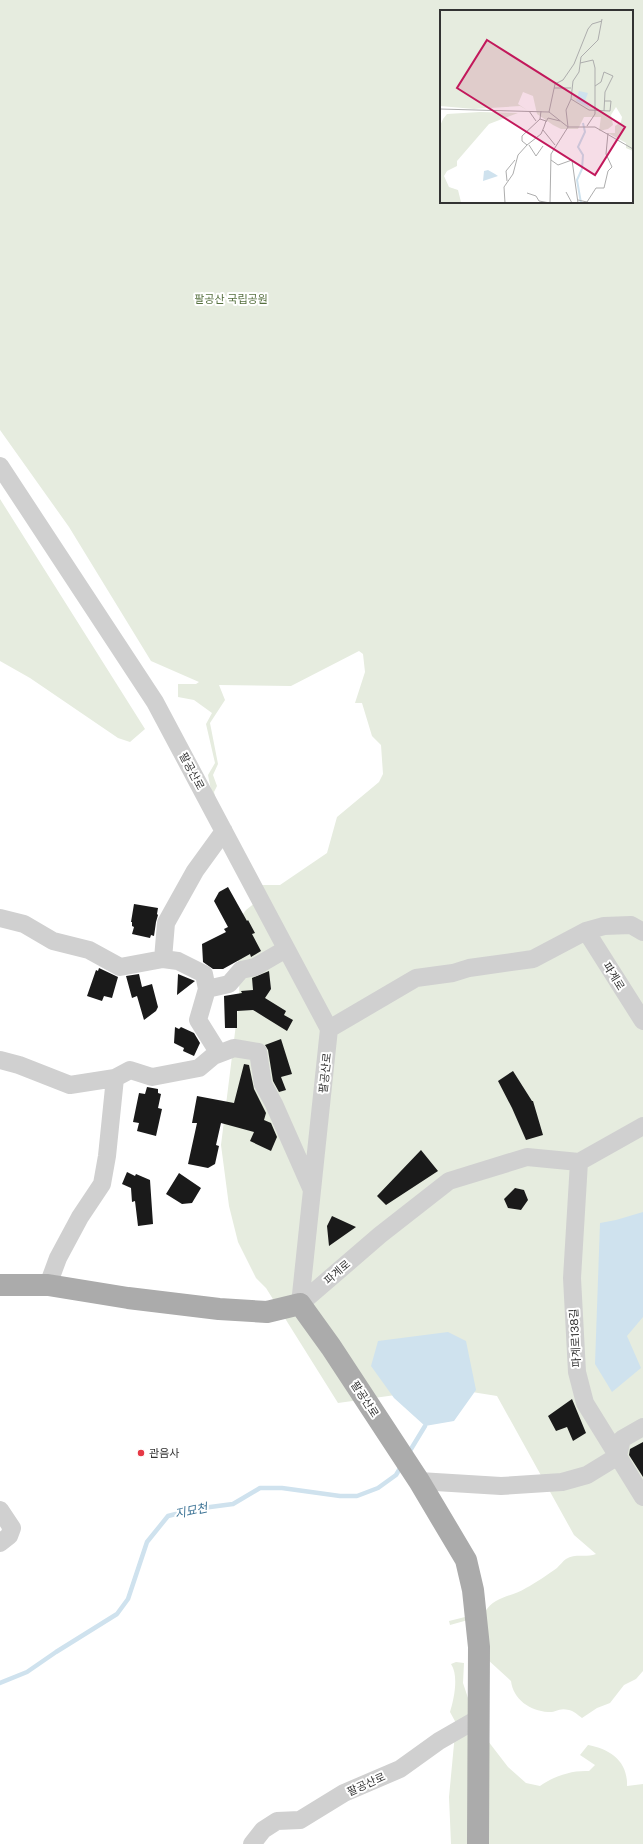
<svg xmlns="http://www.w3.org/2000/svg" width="643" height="1844" viewBox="0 0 643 1844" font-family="'Public Sans','Noto Sans KR',sans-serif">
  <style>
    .green { fill: #e6ecdf; fill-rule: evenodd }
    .water { fill: #cfe2ee }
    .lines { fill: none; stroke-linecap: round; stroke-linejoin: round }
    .stream { stroke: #cfe2ee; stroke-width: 4.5 }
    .building { fill: #1a1a1a }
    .minor { stroke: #d0d0d0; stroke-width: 18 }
    .major { stroke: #ababab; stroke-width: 22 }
    .poi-dot { fill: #e63946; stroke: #fff; stroke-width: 1.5 }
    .labels { text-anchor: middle; stroke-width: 4; stroke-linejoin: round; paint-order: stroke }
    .park-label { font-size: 11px; fill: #56703f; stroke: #fff }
    .street-label { font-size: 11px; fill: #333; stroke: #fff }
    .poi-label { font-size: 11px; fill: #333; stroke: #fff; text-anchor: start }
    .water-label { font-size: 12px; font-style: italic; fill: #3f7597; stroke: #fff }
    .inset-river { fill: none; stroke: #cfe2ee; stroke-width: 2 }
    .inset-road { fill: none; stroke: #adadad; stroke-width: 1 }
    .view { fill: #c2185b; fill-opacity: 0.15; stroke: #c2185b; stroke-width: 2 }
    .inset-edge { fill: none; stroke: #333; stroke-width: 2 }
  </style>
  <rect width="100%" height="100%" fill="#fff"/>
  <path class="green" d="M0,0H643V1671L636,1679L624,1685L610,1703L597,1708L582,1718C578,1715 574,1711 569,1710C558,1707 556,1713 548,1712C530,1711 513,1699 511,1681L487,1659L468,1620L450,1625L449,1621L485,1612C494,1596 512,1597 526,1588C536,1583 548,1574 557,1568C560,1565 563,1561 566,1559C575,1553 586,1558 596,1554L574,1535L497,1396L472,1392L410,1393L338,1403L266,1288L256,1278L238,1242L229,1206L221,1145L239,1000C240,975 238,952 233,927L246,910L256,902L262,885H280L327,853L337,817L379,782L383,774L381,745L372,736L362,703H355L365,672L363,654L359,651L291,686L219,685L225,700L210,723L218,764L213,775L217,786L214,792L218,808L211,790L208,775L215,763L206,724L212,713L194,700L178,697V684H196L199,682L151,661L69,527L0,430ZM441,11H632V202H441Z
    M0,499L145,729L130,742L118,738L30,678L0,661Z
    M456,1662L464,1663L463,1683L478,1728L508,1767L526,1783L540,1786C554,1776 572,1770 589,1771L595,1765L580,1755L588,1745C610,1749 628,1761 627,1786L643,1784V1844H451L449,1797L456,1723L450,1712C454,1699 459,1676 451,1664Z"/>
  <path class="water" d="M643,1212V1317L627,1336L641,1368L612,1392L595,1364L600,1223L616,1220Z
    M448,1332L466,1341L476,1390L454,1421L425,1426L394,1398L371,1366L378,1341Z"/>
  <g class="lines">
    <path class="stream" d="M408,1454L425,1426
      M0,1683L27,1672L56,1652L117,1614L128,1599L147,1542L168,1516L195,1509L233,1504L260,1488H282L340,1496H357L378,1488L396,1475L402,1465"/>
  </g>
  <path class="building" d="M228,887L247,921L248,920L255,933L252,934L261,951L251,957L250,954L223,969H213L203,962L202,944L226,932L224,929L228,927L214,901L219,892Z
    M134,904L158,908L157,914L158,915L156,922L154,936L151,935L150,938L132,934L134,927L132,926V922H131Z
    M99,968L118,977L112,998L104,996L102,1001L87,996L96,970L98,971Z
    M269,971L271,989L265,998L286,1011L284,1015L293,1020L287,1031L253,1010L237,1011V1028H225L224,996L242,993L241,991L253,990L252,978Z
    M139,974L142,987L152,984L158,1007L156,1011L144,1020L137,996L132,998L126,976Z
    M178,974L195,981L177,995Z
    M175,1027L179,1029L181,1027L194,1033L200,1043L194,1056L183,1051L184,1048L174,1043Z
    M281,1039L292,1074L281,1077L286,1090L279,1092L273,1081L268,1050L265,1045Z
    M244,1064L249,1065L254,1089L266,1113L264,1120L271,1123L277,1137L271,1151L250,1141L254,1132L221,1123L216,1145L219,1146L215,1164L208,1168L188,1164L197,1123H192L197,1096L234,1103Z
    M513,1071L532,1101H533L543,1135L526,1140L512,1108L498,1081Z
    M147,1087L158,1089V1093L161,1094L158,1108L162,1109L156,1136L137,1131L139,1123L133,1122L139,1093L145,1094Z
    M421,1150L438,1171L386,1205L377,1196Z
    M127,1172L135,1176L136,1174L150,1180L153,1224L138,1226L135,1201L132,1202L131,1188L122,1184Z
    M179,1173L201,1188L192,1203L182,1204L166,1194Z
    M515,1188L524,1190L528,1200L521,1210L508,1208L504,1199Z
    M332,1216L356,1227L329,1246L327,1226Z
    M572,1399L586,1433L573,1441L567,1427L556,1431L548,1416Z
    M643,1442V1477L629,1455L630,1449Z"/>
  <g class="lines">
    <path class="minor" d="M0,466L155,702L329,1029L300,1304
      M0,918L24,924L53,941L89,950L120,967L163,959L178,961L204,974L207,989
      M586,931L643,1021
      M163,959L166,923L195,871L224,831
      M329,1029L416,978L453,973L469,968L533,959L586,931L604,926L631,925L643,932
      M213,1056L234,1048L258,1052L263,1084L274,1104L312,1190
      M0,1060L19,1065L70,1085L115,1078L130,1070L152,1077L199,1068L218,1052L198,1020L207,989L229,984L241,970L255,967L286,949
      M579,1162L572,1278L577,1372L585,1403L643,1497
      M48,1285L58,1258L80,1217L102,1184L107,1156L115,1078
      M300,1304L380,1235L449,1181L527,1157L579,1162L643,1126
      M419,1481L501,1486L562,1482L587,1475L618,1456L622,1439L643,1427
      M0,1510L12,1528L9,1536L0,1543
      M252,1844L263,1830L277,1821L300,1820L344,1793L400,1769L439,1741L479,1718"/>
    <path class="major" d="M0,1285H48L128,1298L219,1309L267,1312L300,1304L331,1347L419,1481L466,1560L473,1590L479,1647L478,1844"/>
  </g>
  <circle class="poi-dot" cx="141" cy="1453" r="4"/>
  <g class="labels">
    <g class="park-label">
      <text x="231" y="303">팔공산 국립공원</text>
    </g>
    <g class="street-label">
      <text transform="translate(192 771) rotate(62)" y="4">팔공산로</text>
      <text transform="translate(614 976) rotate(58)" y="4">파계로</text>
      <text transform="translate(325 1073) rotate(-84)" y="4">팔공산로</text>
      <text transform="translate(337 1272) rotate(-41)" y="4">파계로</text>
      <text transform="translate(575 1338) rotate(-93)" y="4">파계로138길</text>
      <text transform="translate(365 1399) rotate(57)" y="4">팔공산로</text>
      <text transform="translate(366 1784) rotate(-24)" y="4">팔공산로</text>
    </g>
    <g class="poi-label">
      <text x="149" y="1457">관음사</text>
    </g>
    <g class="water-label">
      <text transform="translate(191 1511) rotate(-12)" y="4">지묘천</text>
    </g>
  </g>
  <g transform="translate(440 10)">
    <rect width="193" height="193" fill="#fff"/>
    <path d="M0,0H193V141L186,138V133L168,123H175V116L181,112L182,107L176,97L171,105L173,115L168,119L159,121L161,107H144L138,119H121L113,115L97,104L93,86L83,82L78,94L87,100L80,96L34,99L0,96ZM40,102L78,103L49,114L17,151V156L7,161L4,166L9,177L18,180L21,192L32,193H0V116L3,109L7,104Z" fill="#e6ecdf"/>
    <path d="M139,81L148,83L145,91L150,98L136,91ZM48,160L55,164L58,166L43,171L44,161Z" fill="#cfe2ee"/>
    <path class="inset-river" d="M141,193L137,170L142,159L143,145L138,137L145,122L143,113"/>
    <path class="inset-road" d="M140,53L153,50L155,58V104L147,116M155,76L161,72L164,62L173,66L165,82L164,101M114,78H131M131,89L149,100L170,101L171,91H165M0,99L109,102L128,117M89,101L96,111M109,102L115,74L123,70L134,54L148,19L152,14L162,11M100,109L82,126V131L87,135L101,124L104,117L106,111L100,109L101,101M106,112L108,108L120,111M128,117L126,100L131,89L133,71L139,62L141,47L158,30L162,9M103,120L115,135M89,135L96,146L103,136M111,150L118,155L132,150L138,193M67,171L66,161L75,150M126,182L132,193M87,183L96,186L99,191L110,193M138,190L147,192L156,178H164L168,161L172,157L166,144L168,123M65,193L64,177L73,164L78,145L87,135M110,193L111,144L128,117H155L193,139"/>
    <path class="view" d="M47,30L185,117L155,165L17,78Z"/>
    <rect width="193" height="193" class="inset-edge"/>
  </g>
</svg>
